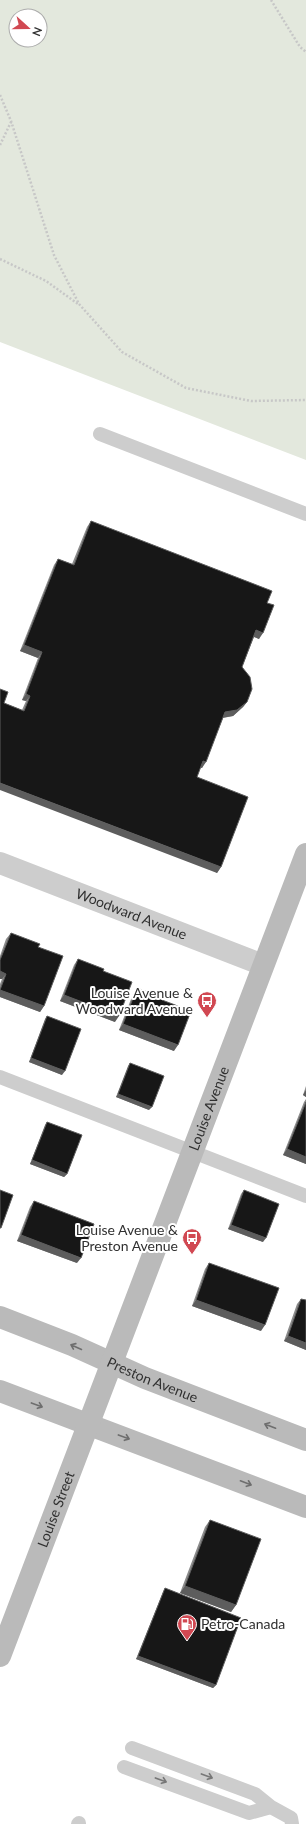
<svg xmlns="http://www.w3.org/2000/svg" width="306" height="1824" viewBox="0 0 306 1824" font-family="Lato,sans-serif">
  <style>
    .green { fill: #e3e8dd; fill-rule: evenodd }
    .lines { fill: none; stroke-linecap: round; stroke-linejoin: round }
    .path { stroke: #c7c7c7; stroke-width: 2.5; stroke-dasharray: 2 2; stroke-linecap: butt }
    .lane { stroke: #cdcdcd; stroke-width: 14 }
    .street { stroke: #cdcdcd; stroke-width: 22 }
    .secondary { stroke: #bababa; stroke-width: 22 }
    .wall { fill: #8b8b8b }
    .shaded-wall { fill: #5d5d5d }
    .building { fill: #171717; stroke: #5d5d5d }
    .oneway { stroke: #6e6e6e }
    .oneway2 { stroke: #777 }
    .labels { text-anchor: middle; stroke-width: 4; stroke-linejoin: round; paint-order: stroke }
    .street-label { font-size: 14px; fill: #303030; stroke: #fff }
    .poi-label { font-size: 14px; fill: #303030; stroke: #fff; text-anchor: end }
  </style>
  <rect width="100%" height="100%" fill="#fff"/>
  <path class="green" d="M0,0H306V460L0,342ZM16,16H40V40H16Z"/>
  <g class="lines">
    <path class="path" d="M271,0L300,47L306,52
      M0,95L11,121L54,255L79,304L122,352L186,388L251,401L306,400
      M0,145L11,122
      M0,259L46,281L78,304"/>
    <path class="lane" d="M100,434L306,514
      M0,1077L306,1196
      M132,1748L255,1794L271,1807
      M124,1767L249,1813L271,1807L291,1818L292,1824
      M78,1824L79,1823"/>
    <path class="street" id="s1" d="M0,863L263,965"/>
    <g class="secondary">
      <path id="s2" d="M0,1317L72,1345L145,1378L306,1440"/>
      <path d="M0,1391L306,1507"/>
      <path id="s3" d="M0,1656L306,854"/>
    </g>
  </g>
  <path class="wall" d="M91,521L267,603L259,639L254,637L242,667L247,702L243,707L233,716L223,718L202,768H200L197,777L221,867L217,873L4,703L22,710L26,701L22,700L38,658L20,651L54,565L58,559L72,564L87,527Z
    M11,933L38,947L44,1006L40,1012L0,997V984L2,979H0V956L6,939Z
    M78,959L103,971L115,1022L60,1001L74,965Z
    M137,988L162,1000L174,1051L119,1030L133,994Z
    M47,1016L62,1075L29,1062L45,1019Z
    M130,1063L149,1110L116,1097L128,1066Z
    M306,1086V1097L303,1095Z
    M306,1099V1164L283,1155L304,1102Z
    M47,1122L67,1174L64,1177L30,1164L45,1125Z
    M244,1190L263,1242L228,1229L241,1194Z
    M34,1201L77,1263L17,1241L30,1207Z
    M209,1263L261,1331L192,1306L205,1269Z
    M301,1299L306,1350L284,1341L297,1304Z
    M210,1520L236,1605L231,1612L180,1593L205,1527Z
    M165,1588L216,1685L213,1688L136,1659L163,1592Z"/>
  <path class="shaded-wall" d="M256,630L263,633L259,639L252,636Z
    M24,645L42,652L38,658L20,651Z
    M26,694L30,696L26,701L22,700Z
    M247,702L243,707L233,716L221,718L225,712Z
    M203,761L206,762L202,768L199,767Z
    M0,783L221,867L217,873L0,790Z
    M0,971L6,974L2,979H0Z
    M0,990L44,1006L40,1012L0,997Z
    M64,995L119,1016L115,1022L60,1001Z
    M123,1024L178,1045L174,1051L119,1030Z
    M31,1058L65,1071L62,1075L29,1062Z
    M306,1090V1097L303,1095Z
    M118,1094L152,1107L149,1110L116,1097Z
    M287,1149L306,1157V1164L283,1155Z
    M32,1160L67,1174L64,1177L30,1164Z
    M231,1225L266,1238L263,1242L228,1229Z
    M21,1235L81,1258L77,1263L17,1241Z
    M196,1300L265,1325L261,1331L192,1306Z
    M288,1336L306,1343V1350L284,1341Z
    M185,1586L236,1605L231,1612L180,1593Z
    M138,1656L216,1685L213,1688L136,1659Z"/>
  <path class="building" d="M91,521L272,591L267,603L274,605L263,633L256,630L242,667L250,677L252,689L247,702L237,710L225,712L206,762L203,761L197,777L248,797L221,867L0,783V689L8,692L4,703L24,711L30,696L26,694L42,652L24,645L58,559L74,565Z
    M11,933L40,944L38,947L63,956L44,1006L0,990L6,974L0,971V960Z
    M78,959L104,969L103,971L132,982L119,1016L64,995Z
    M137,988L163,998L162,1000L191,1011L178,1045L123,1024Z
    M47,1016L81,1029L65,1071L31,1058Z
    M130,1063L164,1076L152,1107L118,1094Z
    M306,1102V1157L287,1149Z
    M47,1122L82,1135L67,1174L32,1160Z
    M0,1190L13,1195L1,1228H0Z
    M244,1190L279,1204L266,1238L231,1225Z
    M34,1201L94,1224L81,1258L21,1235Z
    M209,1263L279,1288L265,1325L196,1300Z
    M301,1299L306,1300V1343L288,1336Z
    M210,1520L261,1539L236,1605L185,1586Z
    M165,1588L241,1618L216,1685L138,1656Z"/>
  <defs><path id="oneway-shaft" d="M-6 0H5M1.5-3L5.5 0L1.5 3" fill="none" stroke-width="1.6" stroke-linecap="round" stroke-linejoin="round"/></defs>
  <g class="oneway">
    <use href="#oneway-shaft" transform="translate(76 1347) rotate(-156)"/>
    <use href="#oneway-shaft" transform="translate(37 1405) rotate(20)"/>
    <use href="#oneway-shaft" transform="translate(270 1426) rotate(-159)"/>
    <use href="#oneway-shaft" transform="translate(124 1437) rotate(20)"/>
    <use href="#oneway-shaft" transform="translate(246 1483) rotate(21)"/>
  </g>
  <g class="oneway2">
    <use href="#oneway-shaft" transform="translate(207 1776) rotate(20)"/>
    <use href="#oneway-shaft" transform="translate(161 1780) rotate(20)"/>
  </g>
  <defs>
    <g id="bus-pin" transform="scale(1)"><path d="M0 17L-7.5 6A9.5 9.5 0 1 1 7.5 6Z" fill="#d14852" stroke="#fff"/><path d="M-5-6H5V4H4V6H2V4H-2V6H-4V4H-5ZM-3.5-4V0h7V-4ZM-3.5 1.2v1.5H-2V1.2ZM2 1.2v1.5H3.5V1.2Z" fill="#fff"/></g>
    <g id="fuel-pin" transform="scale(1)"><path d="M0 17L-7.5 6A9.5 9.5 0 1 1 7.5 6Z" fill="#d14852" stroke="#fff"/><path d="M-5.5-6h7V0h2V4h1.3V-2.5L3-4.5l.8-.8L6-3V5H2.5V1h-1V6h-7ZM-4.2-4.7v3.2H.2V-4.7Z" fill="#fff"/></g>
  </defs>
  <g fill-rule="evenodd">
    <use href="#bus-pin" x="207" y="1001"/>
    <use href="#bus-pin" x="192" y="1238"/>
    <use href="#fuel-pin" x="187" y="1624"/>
  </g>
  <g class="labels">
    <g class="street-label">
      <text dy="5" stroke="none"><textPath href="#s1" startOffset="141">Woodward Avenue</textPath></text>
      <text dy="5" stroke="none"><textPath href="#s3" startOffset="586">Louise Avenue</textPath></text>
      <text dy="5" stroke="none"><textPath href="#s2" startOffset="165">Preston Avenue</textPath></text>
      <text dy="5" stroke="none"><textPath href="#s3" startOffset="157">Louise Street</textPath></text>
    </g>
    <g class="poi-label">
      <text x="193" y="998">Louise Avenue &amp;<tspan x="193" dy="16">Woodward Avenue</tspan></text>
      <text x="178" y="1235">Louise Avenue &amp;<tspan x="178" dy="16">Preston Avenue</tspan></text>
      <text x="201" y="1629" text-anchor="start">Petro-Canada</text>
    </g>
  </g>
  <g transform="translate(28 28) rotate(111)"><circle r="19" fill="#ffffff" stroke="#acacac"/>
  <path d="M0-3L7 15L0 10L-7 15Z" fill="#d14852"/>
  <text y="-6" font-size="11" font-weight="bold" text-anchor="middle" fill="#303030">N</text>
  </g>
</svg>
